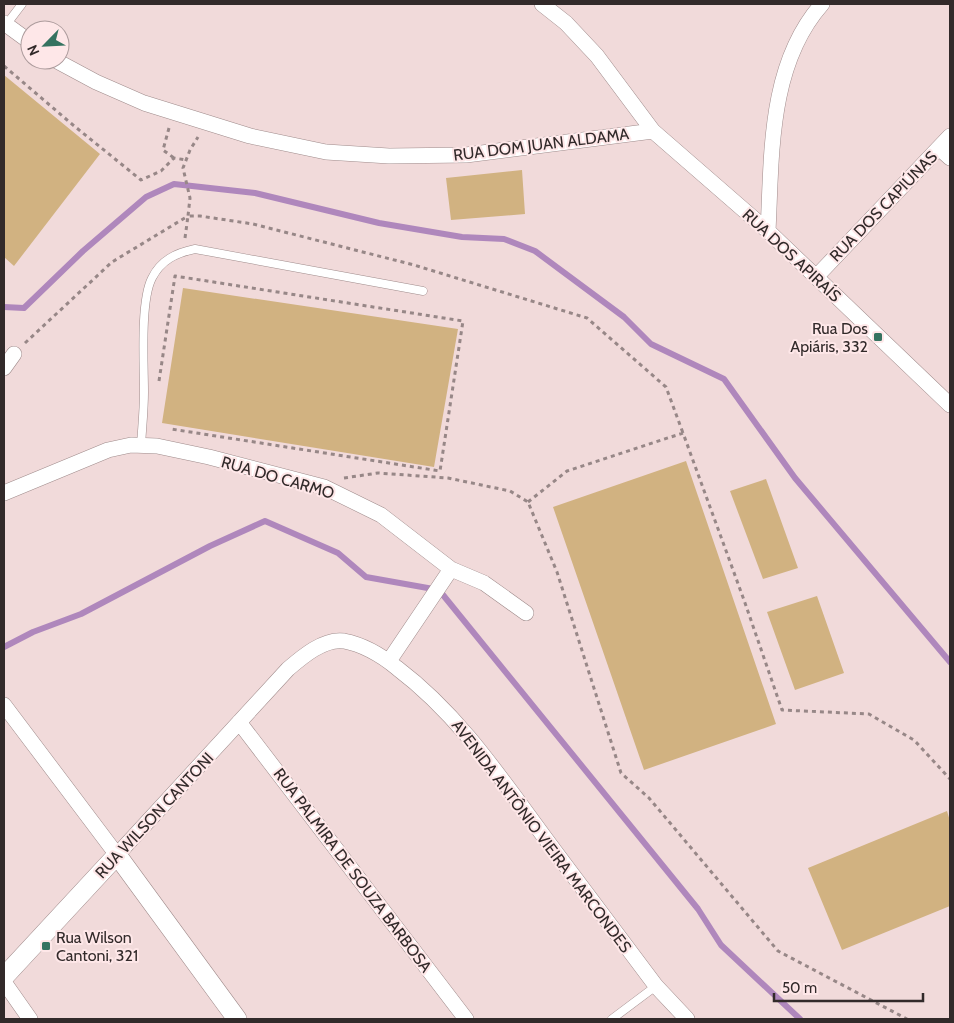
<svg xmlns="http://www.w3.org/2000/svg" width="954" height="1023" viewBox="0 0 954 1023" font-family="Cabin,sans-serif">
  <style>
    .green { fill: #d1b281 }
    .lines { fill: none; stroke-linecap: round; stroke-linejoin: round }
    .stream { stroke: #af87bc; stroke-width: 6 }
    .service-casing { stroke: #9f8b8b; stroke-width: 9 }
    .minor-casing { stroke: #9f8b8b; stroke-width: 16 }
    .tertiary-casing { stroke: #9f8b8b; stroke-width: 20 }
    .path { stroke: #978787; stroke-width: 3; stroke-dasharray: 4 4; stroke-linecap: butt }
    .service { stroke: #fff; stroke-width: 8 }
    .minor { stroke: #fff; stroke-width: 15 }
    .tertiary { stroke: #fff; stroke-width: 19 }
    .poi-dot { fill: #357360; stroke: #fee7e8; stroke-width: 2 }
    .labels { text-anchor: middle; stroke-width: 4; stroke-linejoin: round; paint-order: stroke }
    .street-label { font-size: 16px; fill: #322a2a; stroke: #fee7e8 }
    .poi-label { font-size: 16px; fill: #322a2a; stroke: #fee7e8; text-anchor: end }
  </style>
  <rect width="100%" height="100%" fill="#f1dada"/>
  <path class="green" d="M4,75L100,154L14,266L4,257Z
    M522,170L525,214L451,220L446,178Z
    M183,288L458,329L434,467L162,423Z
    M686,461L776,724L644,770L553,507Z
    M766,479L798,568L763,579L730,491Z
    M817,596L844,673L795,690L767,612Z
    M947,811L950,821V906L842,950L808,868Z"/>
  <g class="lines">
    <path class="stream" d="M4,307L24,308L83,251L146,197L174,184L255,193L379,223L462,237L504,239L535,251L624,317L651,344L724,379L795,478L950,662
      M4,647L33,632L81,614L210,546L265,521L338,553L366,577L439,590L698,909L721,945L800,1019"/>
    <g class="service-casing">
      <path id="service" d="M6,25L22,4
        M141,446C142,428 144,410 144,392C144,365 140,301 152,278C161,260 176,253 195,249L423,291
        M612,1019L656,986"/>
    </g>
    <g class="minor-casing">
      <path id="minor" d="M542,4L566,23L597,56L653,131L768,231L950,405
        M4,23L30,42
        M55,60L96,82L144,103L250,136L326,152L389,156L466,155L653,131
        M939,148L950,158
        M768,231C772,155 768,65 822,4
        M816,277L950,136
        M4,368L14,354
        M4,493L108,450L131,445L157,446L209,457L324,487L381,515L451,569L484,583L526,613
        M389,661L451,569
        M4,705L117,855L288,669C302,657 324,638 344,641C365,645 381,655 397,668C462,717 506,786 554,850C588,896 622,941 656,986L687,1019
        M239,722L466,1019
        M4,982L30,1019"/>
    </g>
    <g class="tertiary-casing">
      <path id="tertiary" d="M4,977L117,855L237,1019"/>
    </g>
    <path class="path" d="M4,66L73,125L141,180L161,171L174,158L186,160
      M169,128L163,150L174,158
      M185,238L188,216H200L253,224L414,265L587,318L666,387L683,433
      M25,343L112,262L188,216L190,198L183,168L190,150L198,137
      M159,381L175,276L463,321L440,471L171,429
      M344,478L378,473L448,478L510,491L528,502L557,572L621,773L649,798L778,951L907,1019
      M528,502L567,471L683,433L744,600L782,710L869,714L914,740L950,779"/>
    <use href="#service" class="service"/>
    <use href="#minor" class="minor"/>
    <use href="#tertiary" class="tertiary"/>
  </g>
  <g class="poi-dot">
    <rect x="873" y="332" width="10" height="10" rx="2.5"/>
    <rect x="41" y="941" width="10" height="10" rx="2.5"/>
  </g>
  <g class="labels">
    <g class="street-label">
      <text transform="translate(541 144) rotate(-7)" y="6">RUA DOM JUAN ALDAMA</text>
      <text transform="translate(883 206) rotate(-46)" y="6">RUA DOS CAPIÚNAS</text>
      <text transform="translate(792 255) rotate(43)" y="6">RUA DOS APIRAÍS</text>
      <text transform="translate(278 477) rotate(16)" y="6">RUA DO CARMO</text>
      <text transform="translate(154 815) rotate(-47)" y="6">RUA WILSON CANTONI</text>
      <text transform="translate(542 836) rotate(53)" y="6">AVENIDA ANTÔNIO VIEIRA MARCONDES</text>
      <text transform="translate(353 870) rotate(53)" y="6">RUA PALMIRA DE SOUZA BARBOSA</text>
    </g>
    <g class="poi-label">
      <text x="868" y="334">Rua Dos<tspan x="868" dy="18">Apiáris, 332</tspan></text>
      <text x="56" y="943" text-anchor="start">Rua Wilson<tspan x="56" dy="18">Cantoni, 321</tspan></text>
    </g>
  </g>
  <rect width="954" height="1023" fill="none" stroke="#322a2a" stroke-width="10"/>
  <g transform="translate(45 45) rotate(246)"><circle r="24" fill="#fee7e8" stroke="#ac9b9c"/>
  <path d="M0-4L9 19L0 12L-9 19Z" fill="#357360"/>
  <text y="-8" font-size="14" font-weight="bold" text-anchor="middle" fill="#322a2a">N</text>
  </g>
  <path d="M774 993v8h149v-8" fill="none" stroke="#322a2a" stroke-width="2.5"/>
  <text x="782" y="993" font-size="15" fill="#322a2a" stroke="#fee7e8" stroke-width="4" paint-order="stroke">50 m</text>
</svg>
